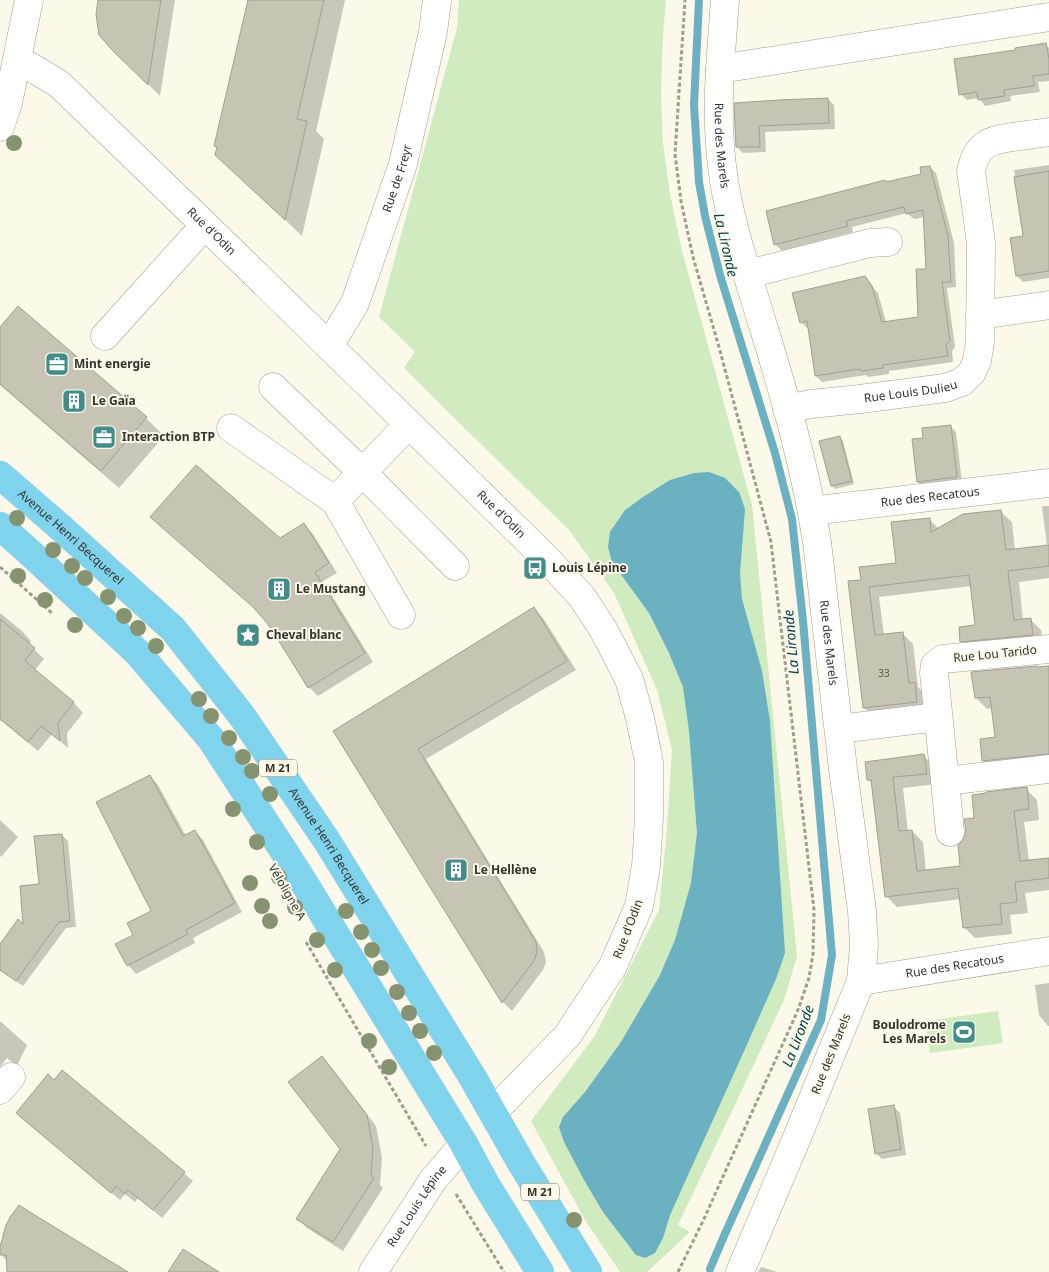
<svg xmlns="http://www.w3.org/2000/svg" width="1049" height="1272" viewBox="0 0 1049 1272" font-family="'Noto Sans',sans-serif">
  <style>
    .green { fill: #cfebbf }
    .water { fill: #6bb1c2 }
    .shadow { fill: #0003 }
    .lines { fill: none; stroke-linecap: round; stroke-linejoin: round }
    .stream { stroke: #6bb1c2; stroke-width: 8 }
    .building { fill: #c7c4b6; stroke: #a29e91 }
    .minor-casing { stroke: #a19e90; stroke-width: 29 }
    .major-casing { stroke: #dfdede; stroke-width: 29 }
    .path { stroke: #9f9d93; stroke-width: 3; stroke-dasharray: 4 2.5; stroke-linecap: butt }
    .minor { stroke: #fff; stroke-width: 28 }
    .major { stroke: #7fd3ed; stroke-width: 28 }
    .tree { fill: #859370 }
    .labels { text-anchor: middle; stroke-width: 4; stroke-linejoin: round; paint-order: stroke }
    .number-label { font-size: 10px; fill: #5a5750 }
    .shield { fill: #fcf9ea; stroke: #716e66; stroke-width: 1 }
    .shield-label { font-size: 11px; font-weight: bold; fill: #35332e }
    .street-label { font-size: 12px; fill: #35332e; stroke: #fcf9ea }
    .poi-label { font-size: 12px; font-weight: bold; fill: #35332e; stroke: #fcf9ea; text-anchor: start }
    .water-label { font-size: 14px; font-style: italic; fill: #00414d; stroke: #fcf9ea }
  </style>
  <rect width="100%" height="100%" fill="#fcf9ea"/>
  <path class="green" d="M459,0H666L663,35L661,93L663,143L670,194L682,251L752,505L797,956L784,1000L733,1109L678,1225L690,1232L647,1272H620L585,1220L531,1121L594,1037L659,910L667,828L672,750L657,690L614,593L569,530L443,407L404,368L415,352L379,317L457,28Z
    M998,1011L1003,1043L930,1053L925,1021Z"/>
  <path class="water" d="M709,472L725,478L739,492L745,509L740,573L742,599L762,671L770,721L785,953L776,979L745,1049L670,1215L663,1238L655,1253L645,1258L636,1255L603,1212L584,1180L564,1142L559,1127L563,1117L585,1092L621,1042L660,975L675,940L691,883L697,833L689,731L683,687L669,653L649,613L612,562L608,547L610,532L625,510L643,497L670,480L694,473Z"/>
  <path class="shadow" d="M100,0H175L160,96L113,49Z
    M249,0H345L316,131L324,139L302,236L235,172L216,146Z
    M1046,45L1049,48V81L1038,82L1040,92L1010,96L1011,101L985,106L979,98L967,100L961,94L1017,51Z
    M828,99L834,105L835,129L765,132L766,152L743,153L737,147L736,105Z
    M1049,165V278L1023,282L1017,276L1024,237L1014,170Z
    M930,167L936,173L954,243L956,287L947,288L955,347L952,351L953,362L889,371V374L868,377L866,375L822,382L816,376L809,328H807L801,322L864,277L878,293L886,322L920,318L927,270L924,217L914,219L907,213L852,227L853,232L782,251L776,245L767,212L922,175Z
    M18,308L146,418L164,436L119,488L0,385V329Z
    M950,426L956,432L962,483L924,488L918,482L924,439Z
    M840,438L843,441L854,484L835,489L832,486L821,442Z
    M1042,506H1049V578L1019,582L1023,620L1030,619L1041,630L1043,645L973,652L962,641L976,626L971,586L879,597L884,635L902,633L913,644L918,687L926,695L928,713L875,718L864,708L862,581L897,564L929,519L939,529L1001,512L1012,522L1015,550L1047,546Z
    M304,525L313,534L337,573L323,581L373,662L318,696L309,687Z
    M534,609L543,618L576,670L426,759L544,952L546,962L543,970L512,1011L503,1002L335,731Z
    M0,613L22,631L31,641L29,644L44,659L34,671L74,703L83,713L67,733L68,748L52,734L38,751L1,720L0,722Z
    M1049,667V765L994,771L983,760L996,738L993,708L987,709L976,698Z
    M924,756L935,767L937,784L903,788L908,832L912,831L923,842L926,871L962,867L966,839L976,820L1026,789L1037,800L1039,820L1024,822L1029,861L1049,859V890L1025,893L1028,913L1010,915L1012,934L975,938L964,927L961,899L897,907L886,896L873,784L868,779Z
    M150,776L158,785L186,836L195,831L203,840L242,912L193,938L195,943L136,974L128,965L135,935L152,911Z
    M0,820L18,837L1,857L0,856Z
    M62,835L68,841L76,927L66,928L23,986L0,970V946L25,926L40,885Z
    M1049,983V1026H1048L1039,1015L1035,985Z
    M0,1021L27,1045L17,1066L7,1058L0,1067Z
    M322,1058L331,1067L376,1126L382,1158L380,1185L383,1188L343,1251L307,1228L298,1219L342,1149Z
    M893,1106L900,1113L906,1155L882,1159L876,1153Z
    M17,1113L184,1173L193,1181L162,1218L138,1198L135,1202L125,1194L120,1200L26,1122Z
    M0,1253L125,1272H9L8,1262Z
    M761,1267L777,1272H758Z"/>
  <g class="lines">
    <path class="stream" d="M699,0L694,105L699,182L705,216L720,275L775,453L792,519L803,621L832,955L821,1020L724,1236L710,1269"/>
  </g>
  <path class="building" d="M98,0H161L148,85L112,50L99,35L96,14Z
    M248,0H324L297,119L307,121L285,220L215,155L217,147L214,146Z
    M1046,43L1049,59V74L1033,76L1034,86L1004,90L1005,96L978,100L977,92L959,95L954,59L1015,50V48Z
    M828,98L829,123L759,126L760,147H736L734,103L779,100Z
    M930,166L948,236L951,282H942L950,341L946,345L948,356L883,365V368L861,371L860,369L815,376L807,321L800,323L792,293L865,276L872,286L882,322L918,317L916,269H926L923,210L906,214L904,207L846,221L848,226L774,245L766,211L885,180L886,182L921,174L920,167Z
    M1049,171V271L1016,276L1010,238L1023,236L1014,177Z
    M18,306L147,417L101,471L0,384V327Z
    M951,425L957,477L917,482L912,439L923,438L922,428Z
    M840,436L852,481L831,486L819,441Z
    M196,465L280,538L304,523L329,563L315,572L365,653L308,688L280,643L267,623L253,607L150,517Z
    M1001,510L1006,550L1049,545V566L1008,571L1014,620L1031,618L1033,635L960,642L959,627L975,625L969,575L869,587L875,635L903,632L909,683L915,682L917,702L863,708L848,581L861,580L859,567L896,563L891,522L930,518L931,532L963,514Z
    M534,607L567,661L418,749L536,942L537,952L534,961L502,1003L333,731Z
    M0,619L35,648L25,661L74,702L58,723L60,741L41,726L28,742L0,719Z
    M1037,666V667L1049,666V754L982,761L980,739L995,737L990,697L975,698L971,672Z
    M924,754L927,774L893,777L899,831L912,830L917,871L960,866L958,845L964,838L966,830L964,819L974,818L972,795L986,793V792L1027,787L1029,809L1014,811L1020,861L1049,858V878L1015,882L1017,902L1000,904L1002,924L963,928L958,888L885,897L871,780H867L865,762Z
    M150,775L183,836L195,830L235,903L186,930L188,934L127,966L115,944L133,935L127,923L151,911L96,802Z
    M62,834L70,921L59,922L16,981L0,970V944L18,919L23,924L20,886L39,884L34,836Z
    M322,1056L367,1115L373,1148L371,1175L374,1178L333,1242L296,1219L340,1149L288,1082Z
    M62,1070L185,1172L153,1210L128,1190L125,1194L116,1186L111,1193L16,1113L48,1074L54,1080Z
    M894,1105L901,1149L875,1154L868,1109Z
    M19,1205L33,1214L128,1272H7L6,1255H0V1247L6,1225L11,1216Z
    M183,1249L219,1272H168Z"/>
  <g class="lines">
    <g class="minor-casing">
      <g id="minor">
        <path id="s1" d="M725,0C721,55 715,110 722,166C728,218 746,269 761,319C784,393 805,466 817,542L843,769L862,911L864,945L861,981L796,1140L740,1272"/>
        <path id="s2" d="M17,61L31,67L59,84L205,225L545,557L582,597L603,629L629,679L640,718L649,762V818L646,866L639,906L613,966L567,1036L493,1112"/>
        <path d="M720,69L1049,17"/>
        <path d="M0,127L8,103L29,0"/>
        <path d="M748,274L870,243L888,242"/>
        <path d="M980,315L1049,305"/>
        <path d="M105,336L205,225"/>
        <path id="s3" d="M329,346L355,303L403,164L433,32L437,0"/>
        <path d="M273,387L362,472L455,566"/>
        <path id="s4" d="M787,409L811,404L860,399L945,388L962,382L972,372L977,361L980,342L981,243L971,171C977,144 989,140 1013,137C1025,135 1037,134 1049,132"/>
        <path d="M231,428L335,501L409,424"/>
        <path d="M335,501L401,615"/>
        <path id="s5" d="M812,511L836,508L1049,483"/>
        <path d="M1049,649L943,659L935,665L934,673L945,781L1049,769"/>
        <path d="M839,729L938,717"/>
        <path d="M945,781L950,832"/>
        <path id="s6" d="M861,981L1049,951"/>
        <path d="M0,1090L11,1077"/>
        <path id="s7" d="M373,1272L433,1180L464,1144"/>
      </g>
    </g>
    <g class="major-casing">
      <g id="major">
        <path id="s8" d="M0,475L60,527L173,629L242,716L327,841L473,1078L520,1161L588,1272"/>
        <path d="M0,526L27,550L137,652L211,739L298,873L464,1144L485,1183L540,1272"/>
      </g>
    </g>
    <path class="path" d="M0,567L53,614
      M306,942L426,1146
      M456,1194L504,1272
      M678,1272L703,1221L798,1010L809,978L813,954L814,910L771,542L719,347L693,257L681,201L675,154L685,0"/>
    <use href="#minor" class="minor"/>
    <use href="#major" class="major"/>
  </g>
  <g class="tree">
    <circle cx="14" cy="143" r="8"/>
    <circle cx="17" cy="518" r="8"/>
    <circle cx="53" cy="550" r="8"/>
    <circle cx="72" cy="566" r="8"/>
    <circle cx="18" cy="576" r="8"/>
    <circle cx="85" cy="578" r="8"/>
    <circle cx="108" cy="597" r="8"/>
    <circle cx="45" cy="600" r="8"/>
    <circle cx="124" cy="616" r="8"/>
    <circle cx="75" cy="625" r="8"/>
    <circle cx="138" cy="628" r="8"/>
    <circle cx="156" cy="646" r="8"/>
    <circle cx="199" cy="699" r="8"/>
    <circle cx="211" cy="716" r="8"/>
    <circle cx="229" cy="738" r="8"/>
    <circle cx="243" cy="757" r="8"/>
    <circle cx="252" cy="771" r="8"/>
    <circle cx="270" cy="794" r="8"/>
    <circle cx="233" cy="809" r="8"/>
    <circle cx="257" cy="842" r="8"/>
    <circle cx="279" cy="877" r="8"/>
    <circle cx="250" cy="883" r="8"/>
    <circle cx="262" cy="906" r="8"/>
    <circle cx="295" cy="907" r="8"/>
    <circle cx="346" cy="911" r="8"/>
    <circle cx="270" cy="921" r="8"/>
    <circle cx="361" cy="932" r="8"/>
    <circle cx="317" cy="940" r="8"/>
    <circle cx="372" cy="950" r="8"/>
    <circle cx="381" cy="968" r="8"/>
    <circle cx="335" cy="970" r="8"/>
    <circle cx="397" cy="992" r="8"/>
    <circle cx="409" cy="1013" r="8"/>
    <circle cx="420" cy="1031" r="8"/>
    <circle cx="369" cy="1041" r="8"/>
    <circle cx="434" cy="1053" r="8"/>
    <circle cx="389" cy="1067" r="8"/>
    <circle cx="574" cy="1220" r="8"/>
  </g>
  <defs>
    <g id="office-square" transform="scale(1.25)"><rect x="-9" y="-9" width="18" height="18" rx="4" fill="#448c89" stroke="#fcf9ea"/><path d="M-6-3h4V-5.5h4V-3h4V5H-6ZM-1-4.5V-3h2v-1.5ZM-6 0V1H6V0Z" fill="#fff"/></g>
    <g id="building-square" transform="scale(1.25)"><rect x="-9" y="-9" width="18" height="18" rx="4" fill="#448c89" stroke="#fcf9ea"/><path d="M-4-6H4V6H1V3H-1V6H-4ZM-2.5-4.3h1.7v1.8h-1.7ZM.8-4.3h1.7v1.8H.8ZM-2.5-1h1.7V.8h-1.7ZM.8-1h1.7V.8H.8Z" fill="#fff"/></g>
    <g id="bus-square" transform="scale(1.25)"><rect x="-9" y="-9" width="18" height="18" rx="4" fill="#448c89" stroke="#fcf9ea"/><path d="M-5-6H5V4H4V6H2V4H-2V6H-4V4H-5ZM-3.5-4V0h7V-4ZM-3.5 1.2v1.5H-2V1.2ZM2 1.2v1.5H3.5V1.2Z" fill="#fff"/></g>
    <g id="sight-square" transform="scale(1.25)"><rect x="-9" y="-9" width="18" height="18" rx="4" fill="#448c89" stroke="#fcf9ea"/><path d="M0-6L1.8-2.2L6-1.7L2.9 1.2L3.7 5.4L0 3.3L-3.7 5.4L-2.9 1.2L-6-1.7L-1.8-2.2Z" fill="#fff"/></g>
    <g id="stadium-square" transform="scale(1.25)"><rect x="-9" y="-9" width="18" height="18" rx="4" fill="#448c89" stroke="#fcf9ea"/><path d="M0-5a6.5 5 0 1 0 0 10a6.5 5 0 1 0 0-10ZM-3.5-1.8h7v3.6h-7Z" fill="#fff"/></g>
  </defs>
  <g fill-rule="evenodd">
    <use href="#office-square" x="57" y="364"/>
    <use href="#building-square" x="74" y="401"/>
    <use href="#office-square" x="104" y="437"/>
    <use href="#bus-square" x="535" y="568"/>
    <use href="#building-square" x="279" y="589"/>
    <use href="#sight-square" x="248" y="635"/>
    <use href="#building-square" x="456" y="870"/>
    <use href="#stadium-square" x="964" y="1032"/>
  </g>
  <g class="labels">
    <g class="number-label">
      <text x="884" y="677">33</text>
    </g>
    <g class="shield">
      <rect x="259" y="759.5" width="38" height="17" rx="4"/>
      <rect x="521" y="1183.5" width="38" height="17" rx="4"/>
    </g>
    <g class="shield-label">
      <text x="278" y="772">M 21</text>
      <text x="540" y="1196">M 21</text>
    </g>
    <g class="street-label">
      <text dy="4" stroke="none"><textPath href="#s1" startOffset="146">Rue des Marels</textPath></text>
      <text dy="4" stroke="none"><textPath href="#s3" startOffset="182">Rue de Freyr</textPath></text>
      <text dy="4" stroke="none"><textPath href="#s2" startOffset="260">Rue d'Odin</textPath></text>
      <text dy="4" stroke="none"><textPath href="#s4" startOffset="125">Rue Louis Dulieu</textPath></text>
      <text dy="4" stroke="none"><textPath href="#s5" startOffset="119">Rue des Recatous</textPath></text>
      <text dy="4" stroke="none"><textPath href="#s2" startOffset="665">Rue d'Odin</textPath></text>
      <text dy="4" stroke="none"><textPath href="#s8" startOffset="94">Avenue Henri Becquerel</textPath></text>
      <text dy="4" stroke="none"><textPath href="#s1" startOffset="656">Rue des Marels</textPath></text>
      <text transform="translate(995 654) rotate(-6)" y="4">Rue Lou Tarido</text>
      <text dy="4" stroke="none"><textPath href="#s8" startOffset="499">Avenue Henri Becquerel</textPath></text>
      <text transform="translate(287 892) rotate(60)" y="4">Véloligne A</text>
      <text transform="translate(628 929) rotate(-69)" y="4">Rue d'Odin</text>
      <text dy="4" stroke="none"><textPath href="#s6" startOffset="95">Rue des Recatous</textPath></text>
      <text transform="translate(831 1054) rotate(-68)" y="4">Rue des Marels</text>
      <text dy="4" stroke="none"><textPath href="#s7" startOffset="79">Rue Louis Lépine</textPath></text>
    </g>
    <g class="poi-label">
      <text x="74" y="368">Mint energie</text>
      <text x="92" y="405">Le Gaïa</text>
      <text x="122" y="441">Interaction BTP</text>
      <text x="552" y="572">Louis Lépine</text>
      <text x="296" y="593">Le Mustang</text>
      <text x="266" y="639">Cheval blanc</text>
      <text x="474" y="874">Le Hellène</text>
      <text x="946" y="1029" text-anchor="end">Boulodrome<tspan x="946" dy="14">Les Marels</tspan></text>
    </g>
    <g class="water-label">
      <text transform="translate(726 245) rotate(77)" y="5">La Lironde</text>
      <text transform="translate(791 642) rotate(-95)" y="5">La Lironde</text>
      <text transform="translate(798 1036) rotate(-69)" y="5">La Lironde</text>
    </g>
  </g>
</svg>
